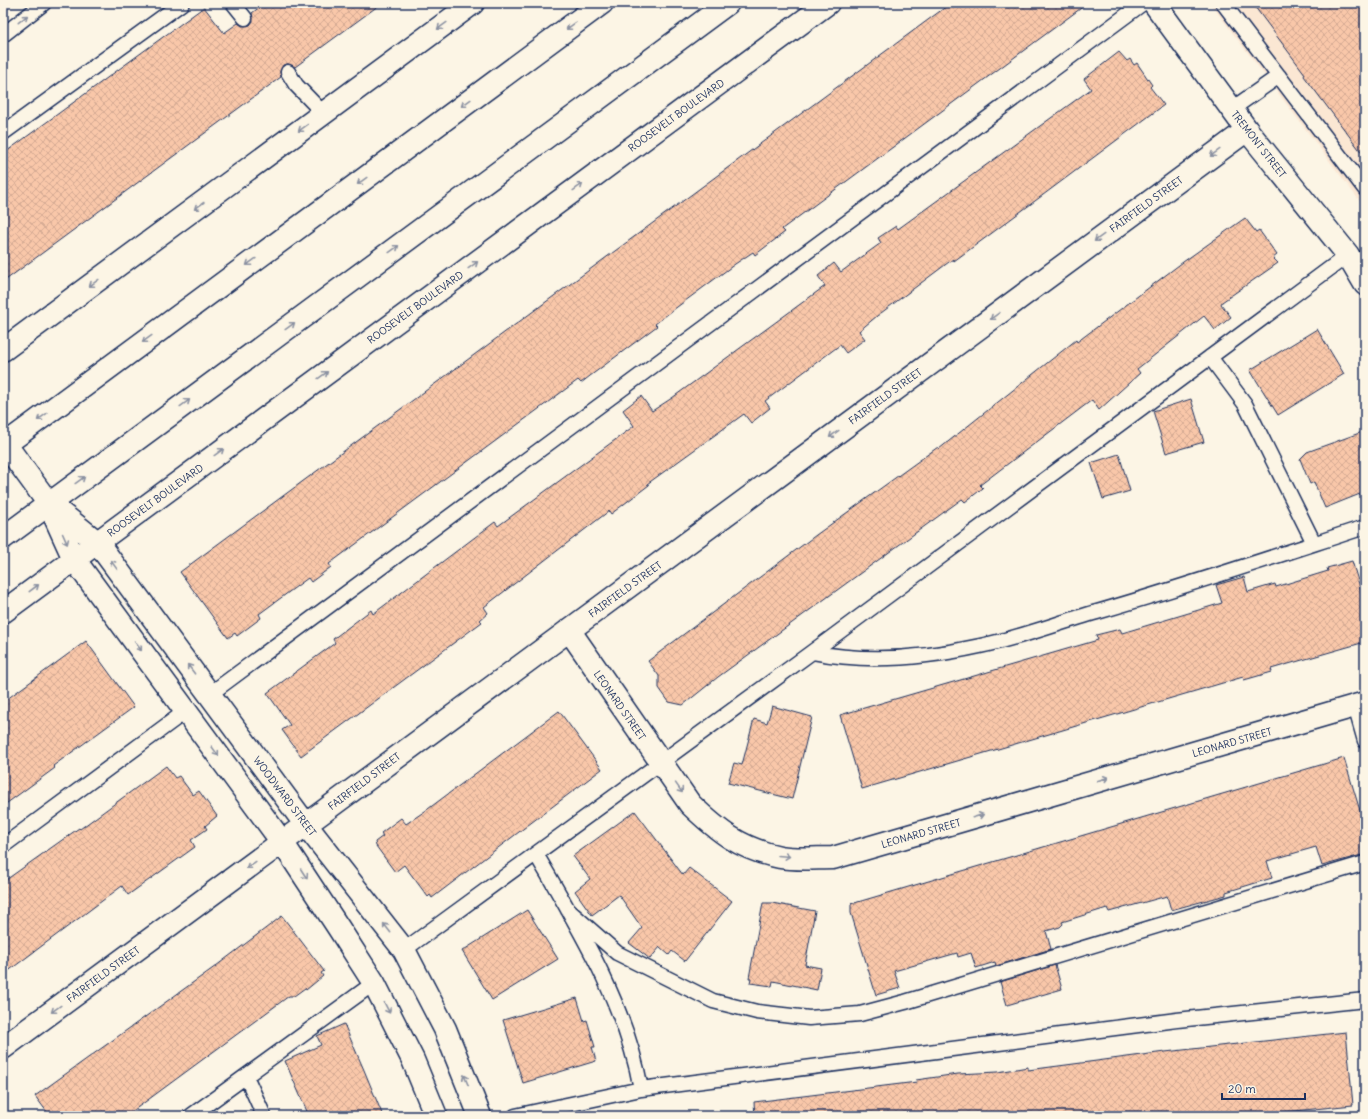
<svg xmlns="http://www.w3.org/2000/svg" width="1368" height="1119" viewBox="0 0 1368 1119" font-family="Delius,sans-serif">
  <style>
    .built { fill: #fbe7d3 }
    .building { fill: url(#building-cross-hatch); stroke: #1b2f5e }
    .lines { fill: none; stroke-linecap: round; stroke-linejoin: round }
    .lane-casing { stroke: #1b2f5e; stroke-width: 17 }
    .street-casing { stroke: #1b2f5e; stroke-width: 25 }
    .highway-casing { stroke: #1b2f5e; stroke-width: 25 }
    .lane { stroke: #fcf5e5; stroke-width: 14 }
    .street { stroke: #fcf5e5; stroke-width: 22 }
    .highway { stroke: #fcf5e5; stroke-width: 22 }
    .oneway { stroke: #8c92a2 }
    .labels { text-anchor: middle; stroke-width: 3; stroke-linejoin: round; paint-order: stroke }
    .street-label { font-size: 10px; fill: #1b2f5e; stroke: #fcf5e5 }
  </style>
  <defs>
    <pattern id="building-cross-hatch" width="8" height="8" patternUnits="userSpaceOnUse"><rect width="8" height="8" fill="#f9c7a9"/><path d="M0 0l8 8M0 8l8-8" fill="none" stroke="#d5ab94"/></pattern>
  </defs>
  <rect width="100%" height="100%" fill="#fcf5e5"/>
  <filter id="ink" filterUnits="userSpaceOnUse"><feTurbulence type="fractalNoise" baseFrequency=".025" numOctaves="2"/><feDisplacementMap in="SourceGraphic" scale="8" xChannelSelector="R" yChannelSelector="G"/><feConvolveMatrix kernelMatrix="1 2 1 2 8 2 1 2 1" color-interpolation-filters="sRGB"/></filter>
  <g filter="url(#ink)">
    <path class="built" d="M1210,3H1365V208Z"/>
    <path class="building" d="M265,3H382L295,67L288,64L283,65L280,72L281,77L3,282V154L204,7L224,33L238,23L242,26L250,25L253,21L252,13Z
      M951,3H1088L782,229L785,232L755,255L753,252L735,264L677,307L655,324L657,326L590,376L581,383L578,380L329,564L331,567L311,582L308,578L259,614L261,618L237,636L235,633L228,638L180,572Z
      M1252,3H1365V157L1304,76L1305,74Z
      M1119,52L1127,61L1130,59L1134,65L1137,63L1152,85L1150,87L1164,105L992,233L954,261L953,259L877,316L859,331L865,339L846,353L840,345L765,401L770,408L751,423L744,414L647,484L649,485L611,514L609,511L484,607L488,613L480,620L482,622L301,756L282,730L290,725L267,693L335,643L333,639L371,610L373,614L495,522L498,526L634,426L623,410L641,396L652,411L672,398L825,286L818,276L834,263L841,272L881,243L878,238L896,226L898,229L1091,89L1084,79Z
      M1245,218L1256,232L1259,230L1277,255L1273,258L1278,263L1222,302L1221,304L1231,317L1215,330L1204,316L1137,369L1140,373L1099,410L1092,400L980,485L983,488L965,502L962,499L718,677L683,705L669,702L659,688V676L648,661L816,535L938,447L939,449L1076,340L1077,342L1183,262Z
      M1317,329L1344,374L1278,415L1250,370Z
      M1191,399L1204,442L1166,453L1153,411Z
      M1365,431V492L1325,508L1314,482L1310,484L1300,459L1307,452Z
      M1119,454L1130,491L1103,499L1091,463Z
      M1352,561L1365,604V642L1271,669L1272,672L1244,680L1243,677L862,789L840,715L1098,640L1096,635L1120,629L1122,633L1222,603L1216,585L1244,577L1248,592L1275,584L1276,587L1328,571L1327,568Z
      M86,641L134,707L53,766L55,768L3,806V702Z
      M772,706L812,717L792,799L728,783L734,763L742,765L754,719L767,723Z
      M559,711L602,769L432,898L430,895L428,897L404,865L395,872L376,846L375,842L383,836L381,833L401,818L406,824L428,809Z
      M1344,758L1365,827V854L1322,866L1316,847L1267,861L1272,878L1226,892V895L1171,910L1167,896L1109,912L1107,908L1062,922L1063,924L1060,927L1046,931L1051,949L996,966L995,962L976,968L971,953L958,957L957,953L894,971L900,988L876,995L851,913V904Z
      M166,766L175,778L179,776L193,795L199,791L217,816L205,826L207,829L191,840L195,847L128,895L122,886L3,975V882L79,828L80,829Z
      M635,811L683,875L689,868L732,901L685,961L672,951L669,955L660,947L650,959L629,943L642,928L619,895L592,915L575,891L590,879L573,856Z
      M763,903H772L815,911L805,965L821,968L817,990L773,981L772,986L750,983L751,978H749Z
      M527,910L558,959L492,1000L462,951Z
      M282,916L324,971L321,973L323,976L306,990L305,988L294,996H289L126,1116H50L35,1096L216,966Z
      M1055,965L1062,989L1007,1005L1000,982Z
      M577,998L584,1021L587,1020L595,1047H592L596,1061L523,1083L503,1020Z
      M344,1024L364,1070L383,1116H309L285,1061L321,1045L317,1036Z
      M1346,1032L1353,1105L1246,1116H755L754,1102L917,1082L916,1080L958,1074L998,1072L1028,1067V1070L1165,1052Z"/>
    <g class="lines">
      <g class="lane-casing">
        <path id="lane" d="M233,3L245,18
          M1223,3L1365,189
          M3,35L44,3
          M288,72L296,85L324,114
          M1232,109L1279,76
          M3,133L182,3
          M1210,357L1245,404L1314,543
          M812,652C866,663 926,658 980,646C1019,638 1058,623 1097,612C1187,586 1276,556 1365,527
          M210,694L1143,3
          M1355,706L1365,741
          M3,846L186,711
          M536,854C578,927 626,1004 641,1089
          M568,910L617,953L713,1001L757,1012L809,1018L860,1014L905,1002L1365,863
          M404,950L812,652L1348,255
          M246,1076L264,1116
          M191,1116L374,983
          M515,1116L641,1089L1177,1020L1365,1000"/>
      </g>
      <g class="street-casing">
        <path id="street" d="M1154,3L1247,130L1348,255L1365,284
          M3,441L49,504L74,559L282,842L338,927L374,983L413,1060L436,1116
          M52,506L97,542L306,825L404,950L445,1029L480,1116
          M569,630L690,804C718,831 740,849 780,857C797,860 816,858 833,858L1365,703
          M3,1048L1247,130"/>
      </g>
      <g class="highway-casing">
        <path id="highway" d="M3,350L473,3
          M3,446L602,3
          M3,538L728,3
          M3,612L828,3"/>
      </g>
      <use href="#lane" class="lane"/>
      <use href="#street" class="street"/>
      <use href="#highway" class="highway"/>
    </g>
    <defs><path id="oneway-shaft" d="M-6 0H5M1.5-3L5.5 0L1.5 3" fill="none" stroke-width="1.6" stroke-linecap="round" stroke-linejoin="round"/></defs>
    <g class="oneway">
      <use href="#oneway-shaft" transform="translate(23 19) rotate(-38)"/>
      <use href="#oneway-shaft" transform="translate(442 26) rotate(144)"/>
      <use href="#oneway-shaft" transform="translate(571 26) rotate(144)"/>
      <use href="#oneway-shaft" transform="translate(466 103) rotate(144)"/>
      <use href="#oneway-shaft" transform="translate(303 128) rotate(144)"/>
      <use href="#oneway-shaft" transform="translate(1215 153) rotate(144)"/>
      <use href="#oneway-shaft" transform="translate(362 181) rotate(144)"/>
      <use href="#oneway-shaft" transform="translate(578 187) rotate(-36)"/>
      <use href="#oneway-shaft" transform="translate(199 206) rotate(144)"/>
      <use href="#oneway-shaft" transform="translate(1099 238) rotate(144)"/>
      <use href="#oneway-shaft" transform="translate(394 249) rotate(-36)"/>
      <use href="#oneway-shaft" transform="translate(251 262) rotate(144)"/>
      <use href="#oneway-shaft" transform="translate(473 265) rotate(-36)"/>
      <use href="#oneway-shaft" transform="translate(94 283) rotate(144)"/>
      <use href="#oneway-shaft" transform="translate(995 316) rotate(144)"/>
      <use href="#oneway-shaft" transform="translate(290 326) rotate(-36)"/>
      <use href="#oneway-shaft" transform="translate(147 339) rotate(144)"/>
      <use href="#oneway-shaft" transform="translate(323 375) rotate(-36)"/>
      <use href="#oneway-shaft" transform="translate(185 403) rotate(-36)"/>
      <use href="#oneway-shaft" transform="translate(42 417) rotate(144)"/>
      <use href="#oneway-shaft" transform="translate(834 434) rotate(144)"/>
      <use href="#oneway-shaft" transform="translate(219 452) rotate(-36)"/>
      <use href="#oneway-shaft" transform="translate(80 480) rotate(-36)"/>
      <use href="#oneway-shaft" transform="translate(65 539) rotate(66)"/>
      <use href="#oneway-shaft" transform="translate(114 565) rotate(-126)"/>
      <use href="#oneway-shaft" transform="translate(34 588) rotate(-37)"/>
      <use href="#oneway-shaft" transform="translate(138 646) rotate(53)"/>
      <use href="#oneway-shaft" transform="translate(191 669) rotate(-127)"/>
      <use href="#oneway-shaft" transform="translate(215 751) rotate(54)"/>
      <use href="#oneway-shaft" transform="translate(1103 779) rotate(-16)"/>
      <use href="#oneway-shaft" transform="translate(679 788) rotate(55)"/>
      <use href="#oneway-shaft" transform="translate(978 816) rotate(-16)"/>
      <use href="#oneway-shaft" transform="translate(784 856) rotate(5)"/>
      <use href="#oneway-shaft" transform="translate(251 865) rotate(144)"/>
      <use href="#oneway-shaft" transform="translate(304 874) rotate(57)"/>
      <use href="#oneway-shaft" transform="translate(387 928) rotate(-128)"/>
      <use href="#oneway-shaft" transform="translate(387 1008) rotate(63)"/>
      <use href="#oneway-shaft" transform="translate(56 1009) rotate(144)"/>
      <use href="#oneway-shaft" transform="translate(466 1080) rotate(-113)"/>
    </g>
  </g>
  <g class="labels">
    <g class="street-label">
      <text transform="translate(676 115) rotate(-36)" y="4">ROOSEVELT BOULEVARD</text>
      <text transform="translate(1259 144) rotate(52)" y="4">TREMONT STREET</text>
      <text transform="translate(1146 204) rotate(-36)" y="4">FAIRFIELD STREET</text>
      <text transform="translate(415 307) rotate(-36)" y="4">ROOSEVELT BOULEVARD</text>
      <text transform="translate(885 396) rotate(-36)" y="4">FAIRFIELD STREET</text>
      <text transform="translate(155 500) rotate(-36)" y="4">ROOSEVELT BOULEVARD</text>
      <text transform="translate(625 589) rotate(-36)" y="4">FAIRFIELD STREET</text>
      <text transform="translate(620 705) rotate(55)" y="4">LEONARD STREET</text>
      <text transform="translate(1232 742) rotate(-16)" y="4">LEONARD STREET</text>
      <text transform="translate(364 781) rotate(-37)" y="4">FAIRFIELD STREET</text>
      <text transform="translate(285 796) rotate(53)" y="4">WOODWARD STREET</text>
      <text transform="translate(921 833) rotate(-16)" y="4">LEONARD STREET</text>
      <text transform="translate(103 974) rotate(-36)" y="4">FAIRFIELD STREET</text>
    </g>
  </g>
  <rect width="1368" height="1119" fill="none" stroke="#fcf5e5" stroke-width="16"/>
  <rect x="8" y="8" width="1352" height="1103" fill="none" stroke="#1b2f5e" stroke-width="1.5" filter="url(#ink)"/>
  <path d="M1222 1093v6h83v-6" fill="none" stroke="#1b2f5e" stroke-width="2"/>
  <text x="1228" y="1093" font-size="12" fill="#1b2f5e" stroke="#fcf5e5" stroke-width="3" paint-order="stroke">20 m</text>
</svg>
